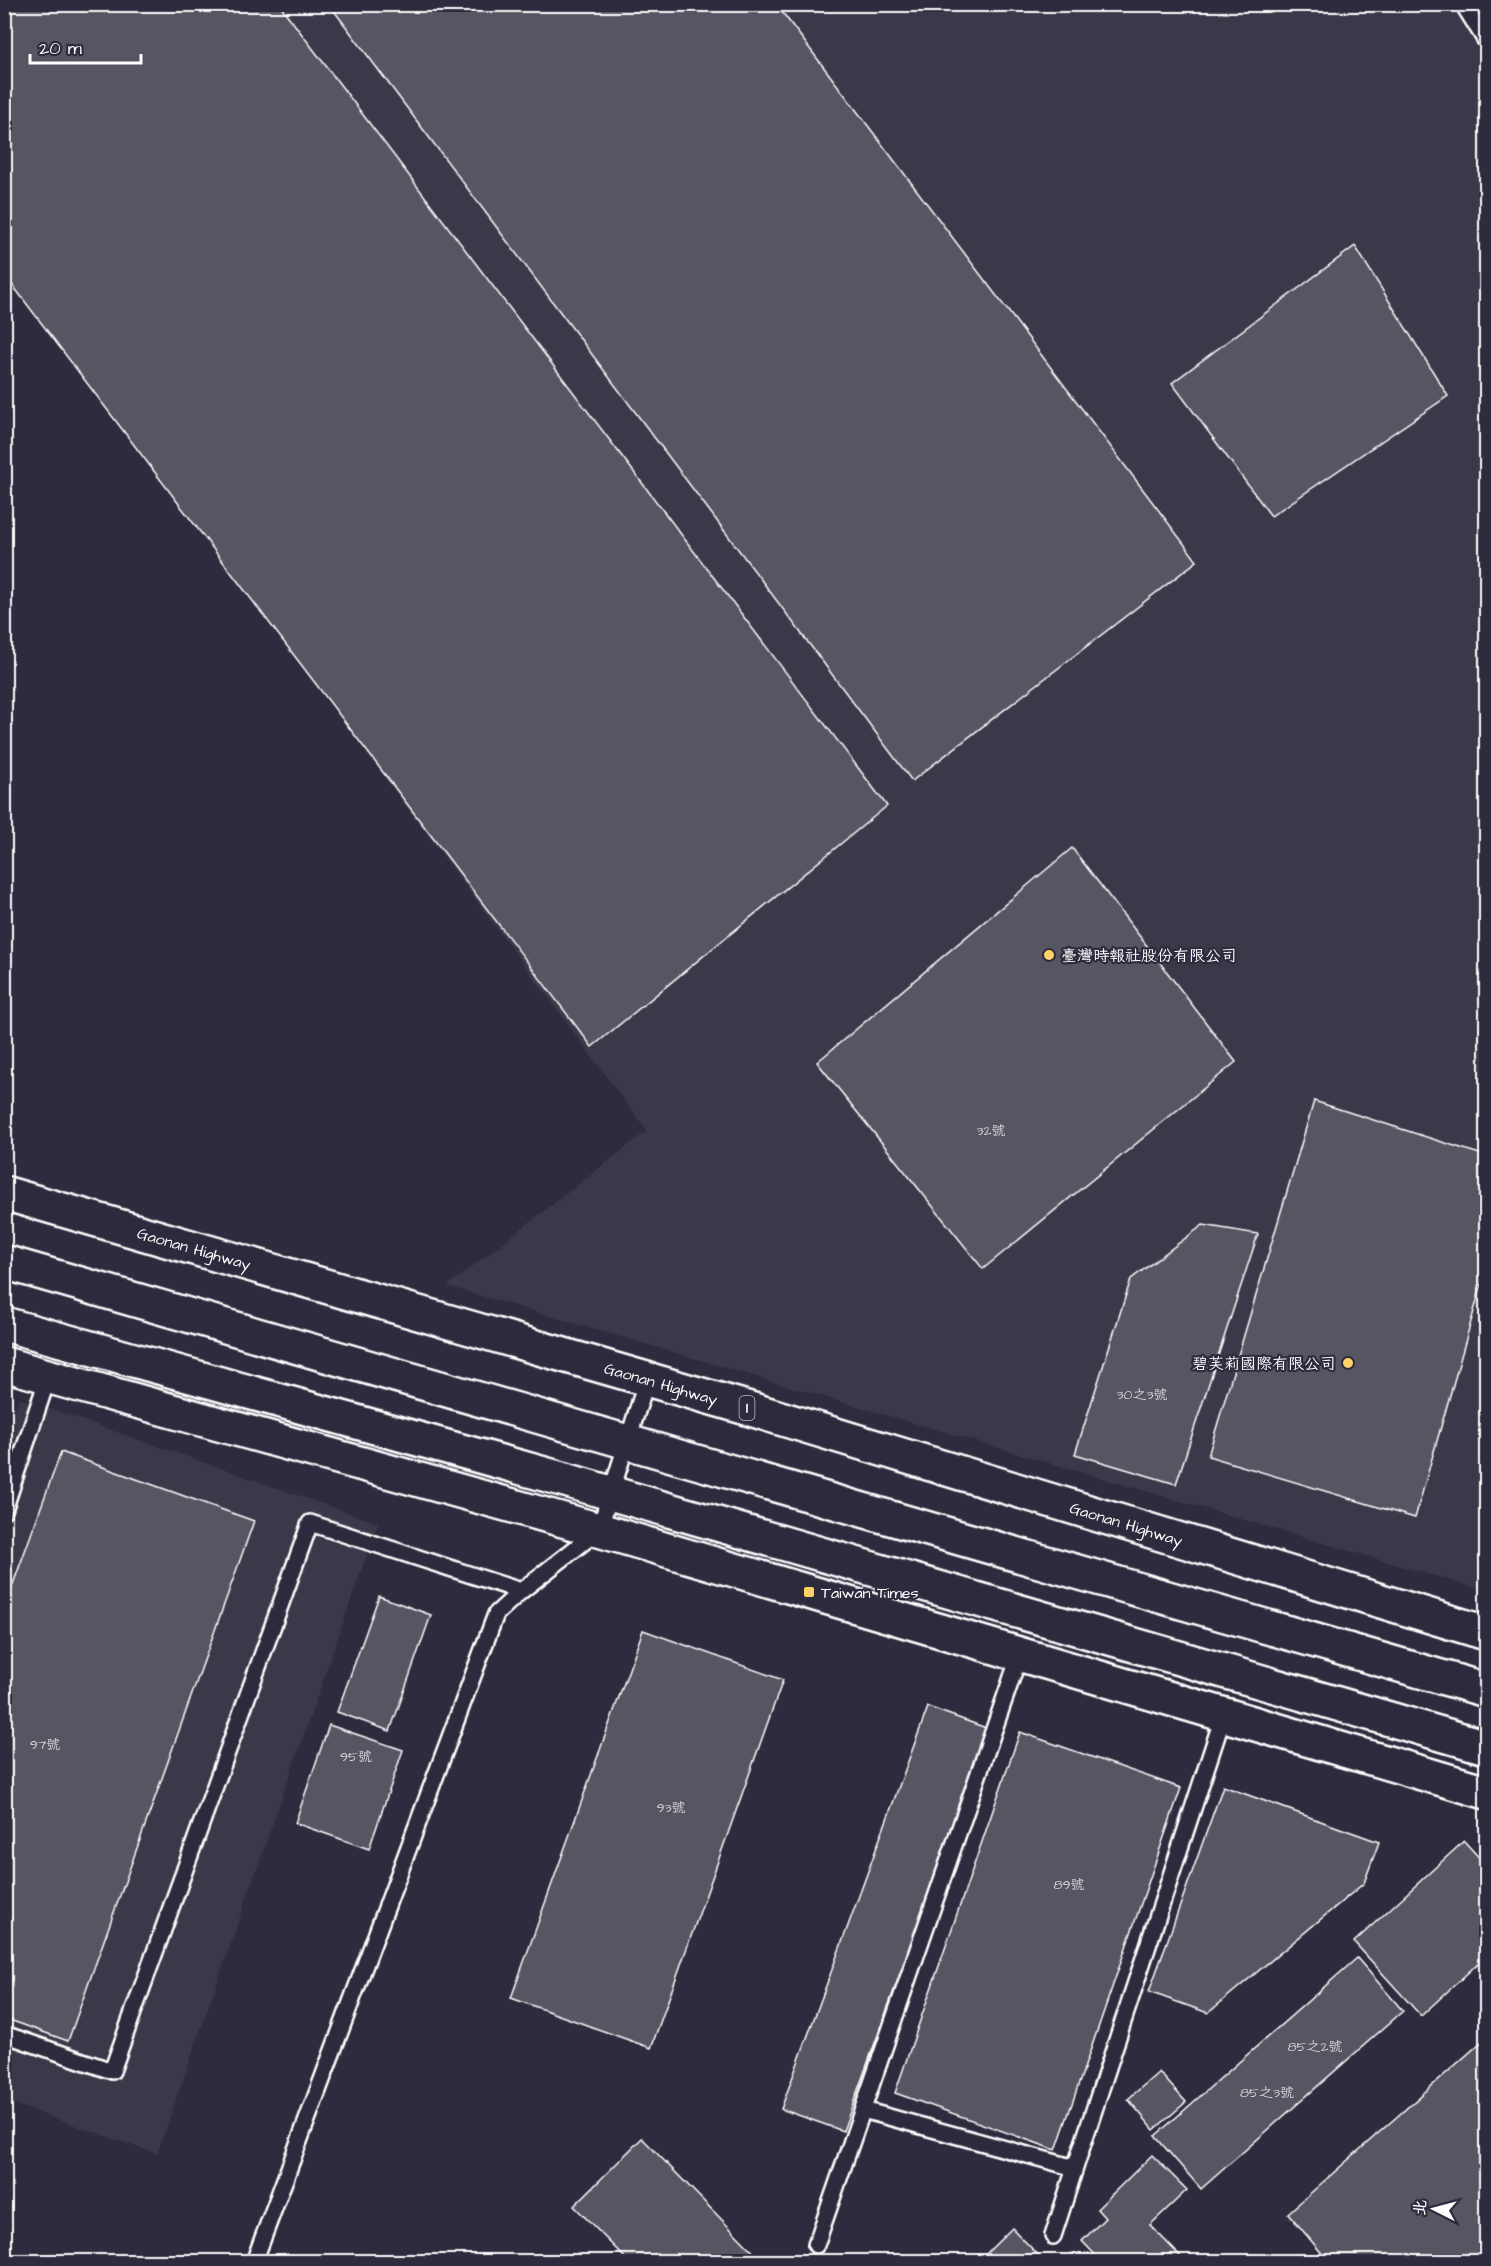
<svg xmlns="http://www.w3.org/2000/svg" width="1491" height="2266" viewBox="0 0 1491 2266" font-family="'Architects Daughter','LXGW WenKai TC',sans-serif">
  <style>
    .built { fill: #3c3749 }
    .building { fill: #595564; stroke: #fff; stroke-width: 1.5 }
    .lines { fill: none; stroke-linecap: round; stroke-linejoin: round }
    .service-casing { stroke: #fff; stroke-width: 20 }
    .primary-casing { stroke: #fff; stroke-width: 38 }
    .service { stroke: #2f2a3d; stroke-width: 15 }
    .primary { stroke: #2f2a3d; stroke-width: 33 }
    .poi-dot { fill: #ffd166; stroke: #2f2a3d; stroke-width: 2 }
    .labels { text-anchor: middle; stroke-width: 4.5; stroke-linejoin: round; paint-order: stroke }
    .number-label { font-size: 14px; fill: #d6d4d8 }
    .shield { fill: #2f2a3d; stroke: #c1bfc5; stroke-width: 1.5 }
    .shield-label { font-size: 15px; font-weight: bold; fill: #fff }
    .poi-label { font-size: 16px; fill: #fff; stroke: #2f2a3d; text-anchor: start }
    .street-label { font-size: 16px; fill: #fff; stroke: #2f2a3d }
  </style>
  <rect width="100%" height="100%" fill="#2f2a3d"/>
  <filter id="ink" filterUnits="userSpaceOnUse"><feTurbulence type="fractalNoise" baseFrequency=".0167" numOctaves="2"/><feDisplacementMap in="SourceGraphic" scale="12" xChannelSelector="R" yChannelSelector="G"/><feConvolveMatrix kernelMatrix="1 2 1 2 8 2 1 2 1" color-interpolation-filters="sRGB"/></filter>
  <g filter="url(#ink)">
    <path class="built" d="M5,5H1486V1591L447,1286L647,1131L5,265Z
      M19,1398L378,1523L157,2154L5,2101L4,1440Z"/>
    <path class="building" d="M4,4H279L887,806L592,1047L4,274Z
      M329,4H776L1197,561L912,781Z
      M1355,246L1448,396L1271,516L1172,383Z
      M1072,848L1236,1062L983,1269L817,1062Z
      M1314,1101L1486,1156V1269L1415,1518L1208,1456Z
      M1203,1225L1258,1234L1176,1484L1075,1454L1131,1279Z
      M61,1452L254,1521L68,2041L4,2018V1609Z
      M379,1596L431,1615L390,1731L337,1712Z
      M643,1630L783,1680L651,2048L511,1998Z
      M928,1707L989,1729L843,2131L781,2109Z
      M329,1725L403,1750L369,1849L295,1823Z
      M1020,1732L1181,1788L1056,2150L895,2093Z
      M1223,1786L1379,1842L1364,1883L1208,2013L1149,1992Z
      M1464,1841L1486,1865V1956L1421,2016L1354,1942Z
      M1357,1958L1403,2011L1201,2189L1155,2136Z
      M1486,2038V2262H1329L1288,2213Z
      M1159,2072L1186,2102L1154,2130L1128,2099Z
      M642,2138L763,2262H629L574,2206Z
      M1152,2155L1187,2190L1150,2225L1186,2262H1102L1082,2241L1105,2218L1097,2209Z
      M1012,2228L1045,2262H978Z"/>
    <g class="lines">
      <g class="service-casing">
        <path id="service" d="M1463,4L1486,41
          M4,1510L48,1377
          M4,2034L112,2071L310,1523L521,1591
          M863,2110L1075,2168L1053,2236
          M1075,2168L1224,1714
          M816,2245L1020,1654
          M254,2262L496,1614L521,1591L599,1530L647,1380"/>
      </g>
      <g class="primary-casing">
        <g id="primary">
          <path id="s1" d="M4,1193L757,1411L1486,1633"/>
          <path d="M4,1262L1486,1690"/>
          <path d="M4,1324L562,1479L1486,1747"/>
          <path d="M4,1364L599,1530L1486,1792"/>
        </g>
      </g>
      <use href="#service" class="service"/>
      <use href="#primary" class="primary"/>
    </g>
  </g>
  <g class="poi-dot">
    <circle cx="1049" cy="955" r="6"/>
    <circle cx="1348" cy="1363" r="6"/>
    <rect x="803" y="1586" width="12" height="12" rx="3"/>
  </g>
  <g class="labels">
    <g class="number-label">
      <text x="991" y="1135">32號</text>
      <text x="1142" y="1399">30之3號</text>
      <text x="45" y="1749">97號</text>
      <text x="356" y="1761">95號</text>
      <text x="671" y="1812">93號</text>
      <text x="1069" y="1889">89號</text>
      <text x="1315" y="2051">85之2號</text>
      <text x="1267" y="2097">85之3號</text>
    </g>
    <rect class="shield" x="739.5" y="1396" width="15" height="24" rx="4.5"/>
    <g class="shield-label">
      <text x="747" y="1413">1</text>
    </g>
    <g class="poi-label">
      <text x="1061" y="961">臺灣時報社股份有限公司</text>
      <text x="1336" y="1369" text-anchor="end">碧芙莉國際有限公司</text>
      <text x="821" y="1598">Taiwan Times</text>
    </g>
    <g class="street-label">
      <text dy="6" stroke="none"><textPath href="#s1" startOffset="198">Gaonan Highway</textPath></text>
      <text dy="6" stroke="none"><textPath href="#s1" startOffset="684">Gaonan Highway</textPath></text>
      <text dy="6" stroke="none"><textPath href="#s1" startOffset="1170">Gaonan Highway</textPath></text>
    </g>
  </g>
  <rect width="1491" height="2266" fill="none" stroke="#2f2a3d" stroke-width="24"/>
  <rect x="12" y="12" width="1467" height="2242" fill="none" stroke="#fff" stroke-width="2" filter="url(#ink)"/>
  <g transform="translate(1434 2209) rotate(276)" stroke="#2f2a3d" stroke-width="4.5" paint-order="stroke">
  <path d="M0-4.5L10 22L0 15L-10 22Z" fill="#ffffff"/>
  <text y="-9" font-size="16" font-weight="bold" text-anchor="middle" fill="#ffffff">北</text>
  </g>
  <path d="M30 54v9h111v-9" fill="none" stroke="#ffffff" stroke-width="3"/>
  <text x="39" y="54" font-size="18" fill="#ffffff" stroke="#2f2a3d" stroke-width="4.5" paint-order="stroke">20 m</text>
</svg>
